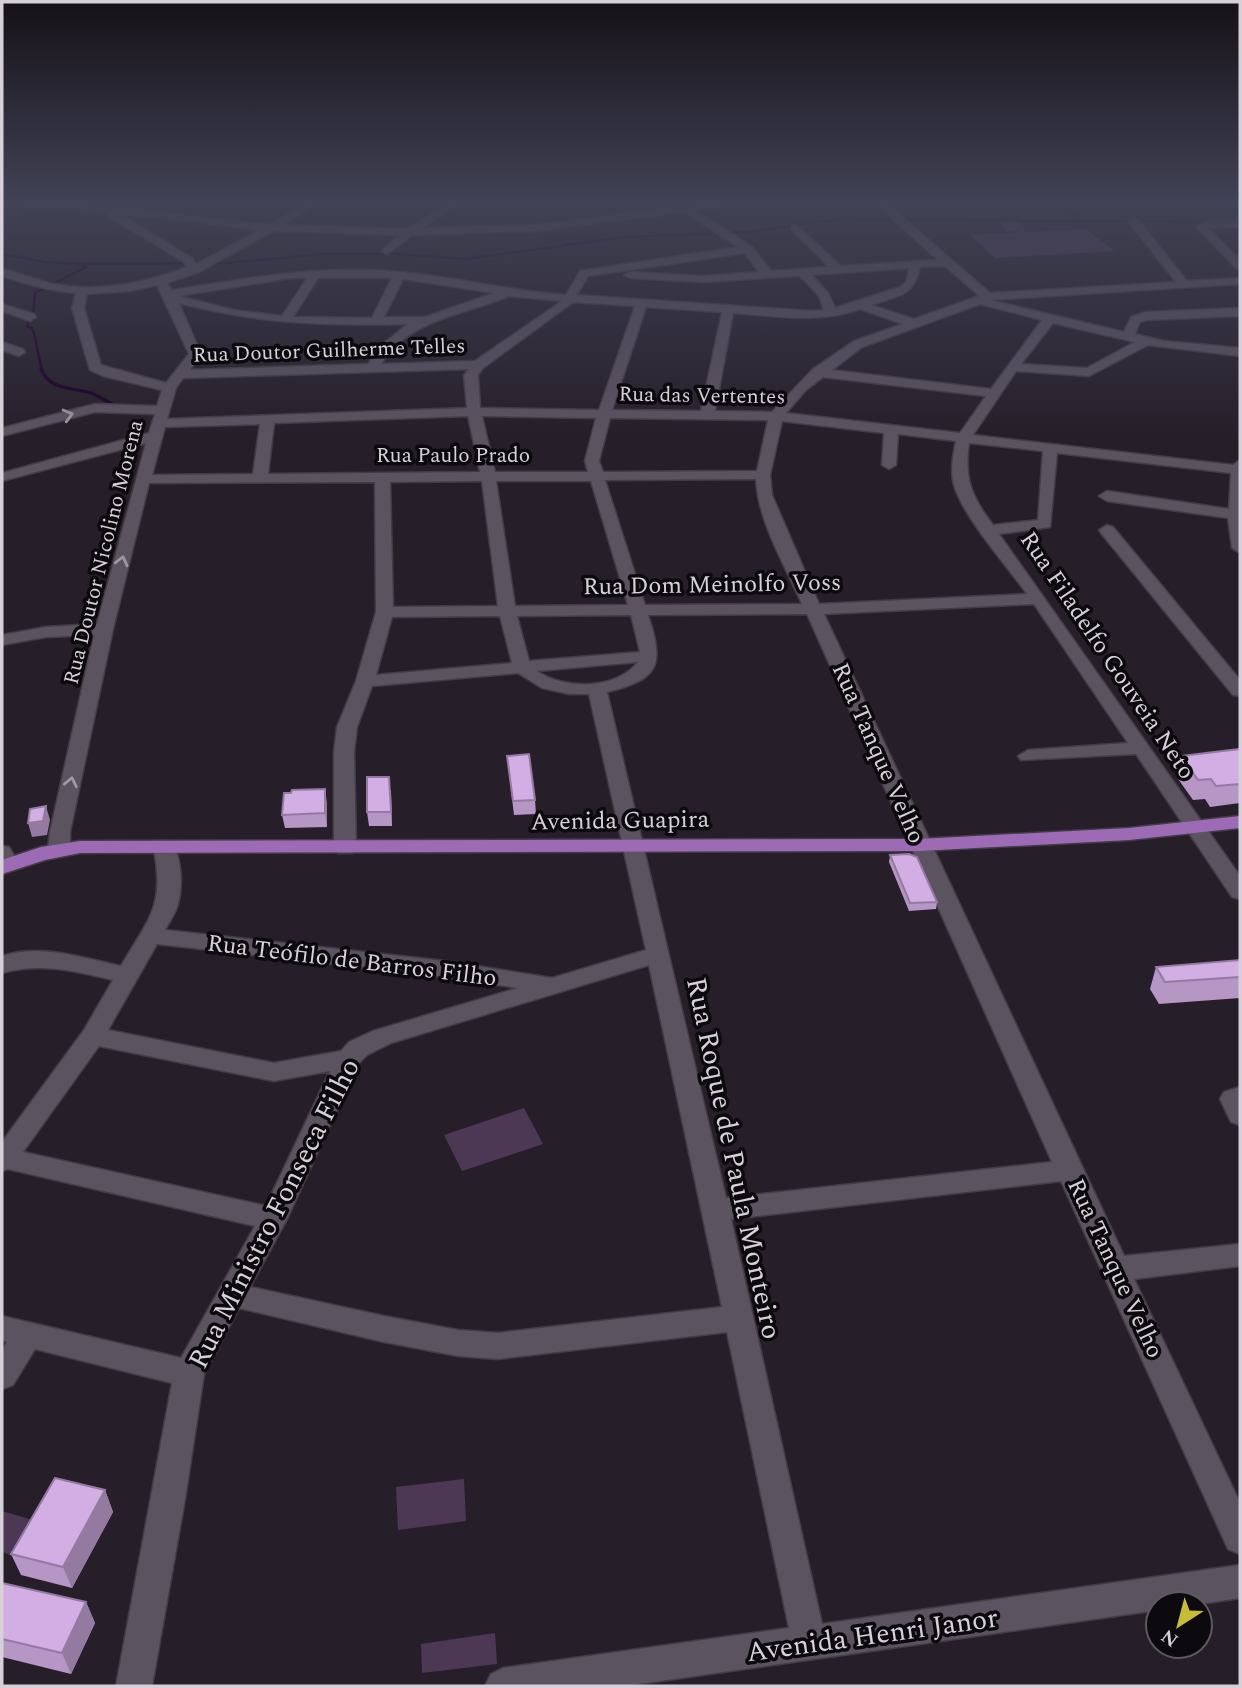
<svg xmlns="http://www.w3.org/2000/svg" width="1242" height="1688" viewBox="0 0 1242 1688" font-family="Spectral,serif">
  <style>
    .green { fill: #4c3855 }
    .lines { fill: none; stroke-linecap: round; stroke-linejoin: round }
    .stream-far1 { stroke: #1d0029; stroke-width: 2.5 }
    .stream { stroke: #1d0029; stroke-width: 3.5 }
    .minor-casing { stroke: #433c45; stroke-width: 3 }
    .major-casing { stroke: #433c45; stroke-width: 3 }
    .minor { fill: #5b5360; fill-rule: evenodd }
    .major { fill: #9d6bb5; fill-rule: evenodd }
    .wall { fill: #b596c5 }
    .shaded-wall { fill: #947aa0 }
    .building { fill: #d3aee5; stroke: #947aa0; stroke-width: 2 }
    .oneway { stroke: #9f98a2 }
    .labels { text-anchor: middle; stroke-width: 7; stroke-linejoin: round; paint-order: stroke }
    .far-street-label { font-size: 21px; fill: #d6d1d8; stroke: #0d0a0f }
    .street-label { font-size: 24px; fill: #d6d1d8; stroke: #0d0a0f }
    .near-street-label { font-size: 28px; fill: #d6d1d8; stroke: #0d0a0f }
  </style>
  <rect width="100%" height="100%" fill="#261f2a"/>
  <path class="green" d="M1001,221L1021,222L1026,232L1085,229L1115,251L995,258L970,235L1023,232L1006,231Z
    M524,1108L543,1144L462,1171L444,1135Z
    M464,1479L466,1521L398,1530L396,1487Z
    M2,1511L36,1521L16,1557L2,1552Z
    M495,1633L497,1664L422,1673L421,1644Z"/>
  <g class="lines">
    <path class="stream-far1" d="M1070,201L1074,220
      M2,254L45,262L78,264L226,263L325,254H396L466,259L625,237L747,232L839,219L1192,222
      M42,371L34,333L32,328L27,326L33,314L35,293L86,267L80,265"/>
    <path class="stream" d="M41,369C50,391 72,387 91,393C98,396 105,400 112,404"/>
    <g class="minor-casing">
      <path id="minor" d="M2,201L100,205L269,225L310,201H322L283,225L407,229L451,201H463L422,228L536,225L721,201H748L743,204L695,210L752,247L771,271L829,267L792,230V226L796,225L841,266L938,260L873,201H884L990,293L1176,282L1129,222L1134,219L1138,220L1187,281L1240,278V284L989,300L1124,332L1131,317L1146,312L1240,308V316L1148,320L1140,322L1135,334L1164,341L1240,348V356L1148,345L1089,376L1016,371L973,435L1233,465L1240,460V553L1232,548L1228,518L1107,501L1099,496L1107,491L1229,509L1231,473L1057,453L1050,527L999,534L1240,876V899L1232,897L1136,754L1021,760L1018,756L1028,750L1128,743L1034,604L824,614L1124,1256L1240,1244V1266L1134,1279L1240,1503V1554L1228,1549L1061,1181L731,1219L822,1624L1240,1565V1598L1200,1604H1158V1610L625,1686H485L491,1674L503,1668L789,1628L727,1332L498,1359L458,1356L384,1342L239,1308L204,1374L185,1499L152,1686H116L172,1383L35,1349L13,1385L2,1389V1350L7,1342L2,1340V1316L181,1358L255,1226L8,1169L2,1171V1142L84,1030L113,980C75,971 40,962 2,973V956C40,943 83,958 121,966C149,918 166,905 153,846L157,841H171C182,858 183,886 178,904C176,913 169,922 165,930L445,961L552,978L646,950L589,694H569L542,688L518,673L372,686L357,727L354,752L356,848L352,853H338L334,848V752L337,727L356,681L376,612L375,482L149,483L113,629L70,832V849L66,854H52L48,849L50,832L94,635L46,637L2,645V635L46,627L97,624L146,443L2,481V473L149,433L155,414L95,412L2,436V428L95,404L157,406L162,390L103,376L90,370L72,308L76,293C50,291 26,284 2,276V269C18,272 33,279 49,283C96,293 143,284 187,267L184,262L108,216V212L2,205ZM684,212L738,247L580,271L566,295C510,291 456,277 400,272C323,264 249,278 172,290L167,283L199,272L273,231L399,235L382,251L387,254L412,235L536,231ZM118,213L260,230L196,264L192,258ZM745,253L759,272L703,276L630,272L624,275L630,278L703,282L800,276L819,296L824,310L812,311L577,295L588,276ZM945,266L979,296L914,319L871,305C897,296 914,297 920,267ZM909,268L906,282L900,287L835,308L828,293L812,275ZM291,278H307L282,316L234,310L178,296ZM318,278H392L372,318L293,317ZM403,279L494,293L425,317H384ZM157,285L189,354L166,383L101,365L84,308L87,294L130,291ZM509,296L562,301L475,361L381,364C409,319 464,315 509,296ZM573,302L635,306L599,410L480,408L478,375L483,368ZM179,303C260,324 325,326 408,324L379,347L368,364L190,370L201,354ZM980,304L1042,320L991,389L832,370L862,347ZM646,307L722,312L701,411L612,410ZM860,309L903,324L854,341L813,369L772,412L715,411L733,313C776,316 819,324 860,309ZM1053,323L1135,342L1087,368L1021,364ZM469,369L464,375L467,408L167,419L176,388L183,378ZM823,377L986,396L960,433L786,413L806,390ZM468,416L480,472L268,474L274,423ZM482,416L596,418L585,461L588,472H495ZM610,418L768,420L757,471L603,472L599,461ZM782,421L884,433L882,465L889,469L896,465L898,434L956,441C953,455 950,471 954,485C963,517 1007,566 1027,594L819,604L772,495L770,475ZM260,424L253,474L152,475L165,427ZM969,443L1043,451L1038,520L993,525C971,496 964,479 969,443ZM756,479C758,522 785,565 802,604L645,605L605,480ZM482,481L498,606L393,607L390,482ZM496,481H591L628,605L515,606ZM807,614L1052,1162L726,1198L607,692C661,679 664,664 648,615ZM631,615L640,652L529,661L517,616ZM500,616L512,663L376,675L392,617ZM638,662C616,690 564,690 537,671ZM157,944L445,977L518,988L373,1031L349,1042L341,1051L274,1063L108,1030ZM649,965L722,1307L498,1333L458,1330L384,1316L250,1287L287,1219L358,1064L367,1055L391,1043ZM99,1046L274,1081L330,1071L266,1206L23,1152Z
        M1207,221H1240V227L1208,228L1240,260V269L1236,268L1196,227Z
        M2,304L34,314L36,317L30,321L2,311Z
        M2,342L23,349L25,352L19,356L2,350Z
        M1107,525L1113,527L1240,680V696L1233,695L1101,533L1099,530Z
        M2,846L9,847L19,864L16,869H2Z
        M1240,1087V1125L1231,1122L1220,1099L1224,1092Z"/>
    </g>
    <g class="major-casing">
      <path id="major" d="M1240,816V828L1129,840L919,851L80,853L45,860L2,874V860L41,847L80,841L919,839L1129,828Z"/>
    </g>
    <use href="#minor" class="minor"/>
    <use href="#major" class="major"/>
  </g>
  <path class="wall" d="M1240,749V803L1210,807L1205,799L1193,800L1176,776L1181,756Z
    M507,756L535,800L536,814L514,815Z
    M391,790L392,826H369L367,812Z
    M327,803V827L285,828L282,815Z
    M890,855L937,902L936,909L909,911L889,862Z
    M1240,960V998L1159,1004L1150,989L1156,967Z
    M105,1490L113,1512L72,1588L21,1575L11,1554Z
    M2,1583L86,1602L95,1623L71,1674L2,1657Z"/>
  <path class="shaded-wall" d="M325,789L327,803V827L325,813Z
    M46,806L50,820L47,835L32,837L28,823Z
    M105,1490L113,1512L72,1588L63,1567Z
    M86,1602L95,1623L71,1674L62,1653Z"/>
  <path class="building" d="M1240,749V784L1216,786L1211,779L1198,780L1181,756Z
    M529,754L535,800L513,801L507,756Z
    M367,777H389L391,812H367Z
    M325,789V813L282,815L284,793H291L292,790Z
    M46,806L43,821L28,823L30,809Z
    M909,854L917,857L937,902L910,903L890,855Z
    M1240,960V977L1165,982L1156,967Z
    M55,1478L105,1490L63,1567L11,1554Z
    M2,1583L86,1602L62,1653L2,1639Z"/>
  <defs><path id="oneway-chevron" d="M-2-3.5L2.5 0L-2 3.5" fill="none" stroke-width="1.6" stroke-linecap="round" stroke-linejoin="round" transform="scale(1.75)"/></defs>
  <g class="oneway">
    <use href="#oneway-chevron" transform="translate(68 415) rotate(-15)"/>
    <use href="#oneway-chevron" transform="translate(122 561) rotate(-76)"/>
    <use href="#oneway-chevron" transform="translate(71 782) rotate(-78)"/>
  </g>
  <linearGradient id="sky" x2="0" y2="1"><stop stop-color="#151117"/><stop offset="0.46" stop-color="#414255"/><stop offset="1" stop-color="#414255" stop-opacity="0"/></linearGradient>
  <rect width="1242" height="437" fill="url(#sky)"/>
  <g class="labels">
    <g class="far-street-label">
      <text transform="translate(329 350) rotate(-2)" y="7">Rua Doutor Guilherme Telles</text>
      <text transform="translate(702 395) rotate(1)" y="7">Rua das Vertentes</text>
      <text x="453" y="462">Rua Paulo Prado</text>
      <text transform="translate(103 552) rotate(-76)" y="7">Rua Doutor Nicolino Morena</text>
    </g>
    <g class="street-label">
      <text transform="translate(712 584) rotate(-1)" y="8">Rua Dom Meinolfo Voss</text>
      <text transform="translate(1108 655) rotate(56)" y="8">Rua Filadelfo Gouveia Neto</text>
      <text transform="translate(879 753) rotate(66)" y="8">Rua Tanque Velho</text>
      <text transform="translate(620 820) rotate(-1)" y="8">Avenida Guapira</text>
      <text transform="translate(352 960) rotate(7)" y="8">Rua Teófilo de Barros Filho</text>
      <text transform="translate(1116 1268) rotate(65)" y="8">Rua Tanque Velho</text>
    </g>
    <g class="near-street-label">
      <text transform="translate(735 1158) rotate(78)" y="10">Rua Roque de Paula Monteiro</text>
      <text transform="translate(273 1213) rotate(-63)" y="10">Rua Ministro Fonseca Filho</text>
      <text transform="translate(872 1634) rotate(-8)" y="10">Avenida Henri Janor</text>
    </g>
  </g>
  <rect width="1242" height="1688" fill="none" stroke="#d6d1d8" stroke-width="7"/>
  <g transform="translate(1179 1625) rotate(216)"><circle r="33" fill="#0d0a0f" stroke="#5d5a5f" stroke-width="2"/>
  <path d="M0-5L12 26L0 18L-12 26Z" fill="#c7bb3c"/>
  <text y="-10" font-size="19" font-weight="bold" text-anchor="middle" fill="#d6d1d8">N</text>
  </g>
</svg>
